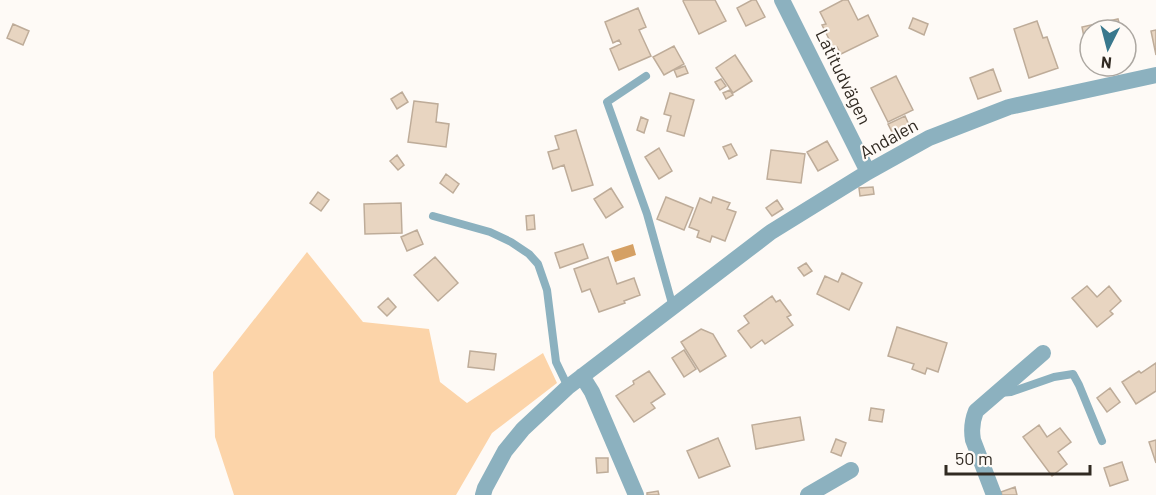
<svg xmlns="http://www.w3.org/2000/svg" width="1156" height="495" viewBox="0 0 1156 495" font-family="Barlow,sans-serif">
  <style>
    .green { fill: #fcd4a9 }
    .water { fill: #d5a064 }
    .building { fill: #e8d5c1; stroke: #beac99; stroke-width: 1.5 }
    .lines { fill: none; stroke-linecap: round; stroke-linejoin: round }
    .lane { stroke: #8cb1bf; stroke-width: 8 }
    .street { stroke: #8cb1bf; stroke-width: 16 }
    .labels { text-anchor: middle; stroke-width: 4.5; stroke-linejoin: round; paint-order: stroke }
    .street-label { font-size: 18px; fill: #312a22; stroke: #fefaf6 }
  </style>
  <rect width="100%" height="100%" fill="#fefaf6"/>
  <path class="green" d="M307,252L363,322L429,329L440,382L467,403L543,353L557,383L492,433L456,495H234L215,437L213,372Z"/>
  <path class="water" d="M633,244L636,255L615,262L611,251Z"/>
  <path class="building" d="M684,0H715L726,21L699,34L683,1Z
    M752,0H756L765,17L746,26L737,8Z
    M843,0H848L858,20L868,15L878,36L841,54L837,47L834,49L822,25L826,24L820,12Z
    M638,8L646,27L639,30L651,56L619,70L610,49L621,44L619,40L613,43L605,22Z
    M913,18L928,24L924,35L909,28Z
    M1118,19L1121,30H1090V57H1088L1082,27Z
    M1037,21L1043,38L1047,37L1058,68L1029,78L1014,29Z
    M13,24L29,31L23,45L7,38Z
    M1156,30V55L1151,31Z
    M674,46L684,64L664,75L653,57Z
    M735,55L752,81L733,93L716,68Z
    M685,66L688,73L677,77L674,70Z
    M993,69L1001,91L978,99L970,78Z
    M896,76L913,110L888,122L871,88Z
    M721,79L726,86L720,90L715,82Z
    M730,90L733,95L726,99L723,93Z
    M402,92L408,102L397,109L391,99Z
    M670,93L694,100L684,136L667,131L671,116L664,114Z
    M414,101L438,104L436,122L449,124L446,147L408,142Z
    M905,116L910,127L893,134L888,124Z
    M641,117L648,120L644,133L637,130Z
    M576,130L593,185L572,191L564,165L553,169L548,152L559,149L555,136Z
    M827,141L838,160L818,171L807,152Z
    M731,144L737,155L729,159L723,147Z
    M659,148L672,171L659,179L645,157Z
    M771,150L805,154L801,183L767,179Z
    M397,155L404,165L398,170L390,161Z
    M446,174L459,184L453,193L440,183Z
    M873,187L874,194L860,196L859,188Z
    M611,188L623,207L606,218L594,199Z
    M318,192L329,200L321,211L310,203Z
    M666,197L693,208L684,230L657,219Z
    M713,197L730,203L727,209L736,212L725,241L712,236L710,242L697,237L699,231L689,227L700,198L711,203Z
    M777,200L783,209L772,216L766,208Z
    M401,203L402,233L365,234L364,204Z
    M534,215L535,229L527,230L526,216Z
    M417,230L423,244L407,251L401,237Z
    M583,244L588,258L560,268L555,253Z
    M435,257L458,283L438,301L414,275Z
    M608,257L617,284L634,278L640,295L624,301L625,303L599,312L590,289L582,292L574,269Z
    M806,263L812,271L804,276L798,268Z
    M842,273L862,283L849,310L817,294L825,276L838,282Z
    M1087,286L1097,297L1109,286L1121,301L1110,311L1113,314L1097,327L1072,298Z
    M772,296L776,302L780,300L791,315L787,317L793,325L765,344L762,340L751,348L738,331L749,323L744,316Z
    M388,298L396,307L387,316L378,307Z
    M897,327L947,343L938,372L927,368L925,374L912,369L914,364L888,356Z
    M701,329L713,334L726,356L700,372L681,342Z
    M684,350L696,369L684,377L672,358Z
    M470,351L496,354L494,370L468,367Z
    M1156,363V391L1136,404L1122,382L1139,371L1141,373Z
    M649,371L665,394L651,403L655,408L634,422L616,396L634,384L633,381Z
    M1110,388L1120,402L1107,412L1097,398Z
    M871,408L884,410L882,422L869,420Z
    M800,417L804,440L756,449L752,425Z
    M1039,425L1047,437L1060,428L1071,442L1058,452L1067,464L1052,476L1023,437Z
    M718,438L730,466L699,478L687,451Z
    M836,439L846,443L841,456L831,452Z
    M1156,440V463L1149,442Z
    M596,458H608V472L597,473Z
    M1122,462L1128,480L1110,486L1104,468Z
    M1015,487L1017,495H1002L1001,492Z
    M658,491L659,495H647V493Z"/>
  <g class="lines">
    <path class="lane" d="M646,76L607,102L647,214L673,307
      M433,216L490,232L511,242L529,254L538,264L547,290L556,362L568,387
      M999,393L1011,392L1054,377L1073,374L1079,385L1102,441"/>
    <path class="street" d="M782,0L868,172
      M582,376L592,392L636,495
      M483,495L485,488L505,451L523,429L568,387L771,232L868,172L929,138L1009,107L1156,75
      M808,495L851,470
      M994,495L973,440C971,429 972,421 976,411L1043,353"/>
  </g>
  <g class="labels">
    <g class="street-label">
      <text transform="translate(843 77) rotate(64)" y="6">Latitudvägen</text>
      <text transform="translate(889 139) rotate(-29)" y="6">Andalen</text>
    </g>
  </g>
  <g transform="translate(1108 48) rotate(186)"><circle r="28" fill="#fefaf6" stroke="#aca7a1" stroke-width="1.5"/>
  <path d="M0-4.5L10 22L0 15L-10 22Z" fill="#39788d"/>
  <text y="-9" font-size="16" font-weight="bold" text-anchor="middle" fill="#312a22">N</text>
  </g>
  <path d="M946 465v9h144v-9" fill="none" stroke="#312a22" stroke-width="3"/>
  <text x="955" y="465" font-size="18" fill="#312a22" stroke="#fefaf6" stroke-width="4.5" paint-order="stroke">50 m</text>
</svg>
